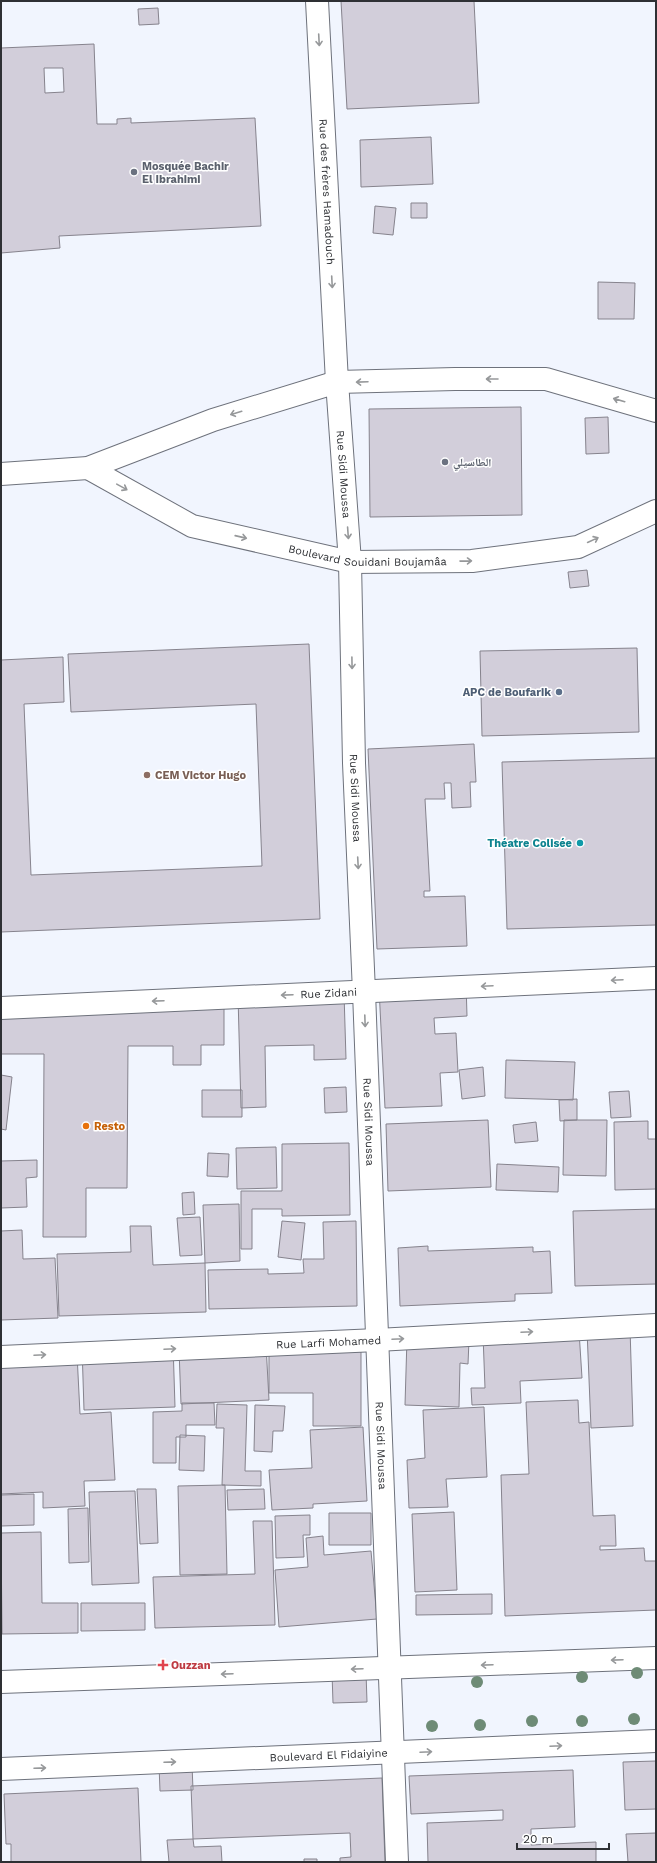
<svg xmlns="http://www.w3.org/2000/svg" width="657" height="1863" viewBox="0 0 657 1863" font-family="'Work Sans','Noto Naskh Arabic',sans-serif">
  <style>
    .building { fill: #d2ceda; stroke: #86838d; fill-rule: evenodd }
    .lines { fill: none; stroke-linecap: round; stroke-linejoin: round }
    .minor-casing { stroke: #6e727c; stroke-width: 24 }
    .tertiary-casing { stroke: #6e727c; stroke-width: 24 }
    .primary-casing { stroke: #6e727c; stroke-width: 24 }
    .minor { stroke: #fff; stroke-width: 22 }
    .tertiary { stroke: #fff; stroke-width: 22 }
    .primary { stroke: #fff; stroke-width: 22 }
    .tree { fill: #6e8b76 }
    .oneway { stroke: #96989a }
    .worship-dot { fill: #6b7280; stroke: #fff; stroke-width: 1.5 }
    .service-dot { fill: #5c6f8a; stroke: #fff; stroke-width: 1.5 }
    .education-dot { fill: #8d6e63; stroke: #fff; stroke-width: 1.5 }
    .culture-dot { fill: #0f9aa8; stroke: #fff; stroke-width: 1.5 }
    .food-dot { fill: #e8710a; stroke: #fff; stroke-width: 1.5 }
    .health-dot { fill: #e0444e; stroke: #fff; stroke-width: 1.5 }
    .labels { text-anchor: middle; stroke-width: 3; stroke-linejoin: round; paint-order: stroke }
    .worship-label { font-size: 11px; font-weight: bold; fill: #5b616d; stroke: #fff; text-anchor: start }
    .street-label { font-size: 11px; fill: #2e3034; stroke: #fff }
    .service-label { font-size: 11px; font-weight: bold; fill: #4e5e75; stroke: #fff; text-anchor: end }
    .education-label { font-size: 11px; font-weight: bold; fill: #785e54; stroke: #fff; text-anchor: start }
    .culture-label { font-size: 11px; font-weight: bold; fill: #0d838f; stroke: #fff; text-anchor: end }
    .food-label { font-size: 11px; font-weight: bold; fill: #c56008; stroke: #fff; text-anchor: start }
    .health-label { font-size: 11px; font-weight: bold; fill: #be3a42; stroke: #fff; text-anchor: start }
  </style>
  <rect width="100%" height="100%" fill="#f1f5fe"/>
  <path class="building" d="M341,1H474L479,103L347,109Z
    M158,8L159,24L139,25L138,9Z
    M94,44L97,124H117V119L131,118V123L255,118L261,226L59,236L60,248L1,253V48ZM44,68H63L64,92L45,93Z
    M431,137L433,184L361,187L360,140Z
    M411,203H427V218H411Z
    M375,206L396,208L393,235L373,233Z
    M598,282L635,283L634,319H598Z
    M521,407L522,515L370,517L369,409Z
    M608,417L609,453L586,454L585,418Z
    M587,570L589,586L570,588L568,572Z
    M309,644L320,919L1,932V660L63,657L64,702L24,704L31,875L262,866L256,704L71,712L68,654Z
    M637,648L639,732L482,736L480,651Z
    M474,744L476,782H470L471,807L452,808L451,783H444L445,799H425L430,891H424V897L465,896L467,946L377,949L368,749Z
    M656,758V925L507,929L502,762Z
    M466,983L467,1016L434,1018L435,1034L456,1033L458,1072L440,1073L442,1106L385,1108L379,988Z
    M344,993L346,1059L314,1060V1045L265,1046L266,1107L241,1108L238,996Z
    M1,1004L224,1005V1045H201V1065H173V1046H128L127,1188H86V1237H43L44,1054H1Z
    M506,1060L575,1062L573,1100L505,1098Z
    M483,1067L485,1096L462,1099L459,1070Z
    M1,1075L12,1077L6,1130L1,1129Z
    M346,1087L347,1112L325,1113L324,1088Z
    M202,1090H242V1117H202Z
    M629,1091L631,1117L611,1118L609,1092Z
    M577,1099V1120L560,1121L559,1100Z
    M488,1120L491,1187L388,1191L386,1124Z
    M564,1120H607L606,1176L563,1175Z
    M648,1121V1139H656V1189L615,1190L614,1122Z
    M536,1122L538,1141L515,1143L513,1125Z
    M349,1143L350,1215L282,1216V1209H252V1249H241V1191H282V1144Z
    M276,1147L277,1188L237,1189L236,1148Z
    M208,1153L229,1154L228,1177L207,1176Z
    M37,1160V1177L26,1178L27,1207L1,1208V1161Z
    M497,1164L559,1167L558,1192L496,1190Z
    M194,1192L195,1214L183,1215L182,1193Z
    M239,1204L240,1261L205,1263L203,1205Z
    M656,1209V1284L575,1286L573,1211Z
    M200,1217L202,1255L180,1256L177,1218Z
    M282,1221L305,1223L301,1260L278,1257Z
    M356,1221L357,1306L209,1309L208,1270L268,1269V1274L304,1273L303,1259H324L323,1222Z
    M130,1226H151L153,1265L205,1263L206,1312L59,1316L57,1254L131,1252Z
    M22,1230L23,1259L55,1258L58,1318L1,1320V1231Z
    M428,1246V1251L533,1247V1252L550,1251L552,1293L515,1294V1301L400,1306L398,1248Z
    M630,1328L633,1426L591,1428L587,1330Z
    M579,1331L582,1378L520,1381L521,1403L472,1405L471,1388H485L483,1335Z
    M407,1338L469,1340L468,1364L460,1363L459,1407L405,1405Z
    M269,1343H361V1426H313V1393H269Z
    M173,1344L175,1407L84,1410L82,1347Z
    M266,1345L269,1400L181,1404L179,1349Z
    M77,1354L80,1414L111,1412L115,1480L84,1481L85,1506L43,1508V1492L1,1494V1358Z
    M578,1400L579,1423L589,1422L593,1516L615,1515L616,1546H600V1550L644,1548L645,1561H656V1610L505,1616L501,1475L529,1474L526,1402Z
    M182,1403H214L215,1425H186V1437H176V1463H153V1412L182,1411Z
    M217,1404L247,1405L245,1471H261V1486L222,1485L224,1428H216Z
    M255,1405L285,1406L283,1431H273L272,1452L254,1451Z
    M484,1407L487,1477L446,1479L448,1507L409,1508L407,1460L425,1458L423,1410Z
    M363,1427L367,1501L313,1504V1508L272,1510L269,1470L312,1468L310,1430Z
    M180,1435L205,1436L204,1471L179,1470Z
    M225,1485L227,1574L180,1575L178,1486Z
    M137,1489H156L158,1543L140,1544Z
    M264,1489L265,1509L228,1510L227,1490Z
    M135,1491L139,1583L92,1585L89,1492Z
    M34,1494V1525L1,1526V1495Z
    M88,1508L89,1562L69,1563L68,1509Z
    M454,1512L457,1590L415,1592L412,1514Z
    M329,1513H371V1545H329Z
    M310,1515V1535H303L304,1557L276,1558L275,1516Z
    M253,1521H272L275,1625L155,1628L153,1577L255,1574Z
    M41,1532L42,1603H78V1633L2,1634L1,1533Z
    M323,1536L324,1555L371,1551L377,1619L279,1627L275,1570L308,1567L306,1538Z
    M492,1594V1614L416,1615V1595Z
    M81,1603H145V1630L81,1631Z
    M366,1672L367,1702L333,1703L332,1673Z
    M656,1761V1809L625,1810L623,1762Z
    M192,1764L193,1790L160,1791L159,1765Z
    M573,1770L575,1827L531,1829V1845L596,1842V1862H428L427,1823L503,1820V1810L411,1814L409,1776Z
    M382,1778L385,1862H340V1858L351,1857L350,1833L193,1839L191,1786Z
    M138,1788L141,1862H11V1844H6L4,1794Z
    M656,1833V1862H628L626,1834Z
    M193,1839L194,1847L221,1846L222,1862H169L167,1840Z
    M304,1859H317V1862H304Z"/>
  <g class="lines">
    <g class="minor-casing">
      <g id="minor">
        <path id="s1" d="M317,1L337,382L350,562L354,763L364,992L397,1862"/>
        <path id="s2" d="M1,1008L656,978"/>
        <path id="s3" d="M1,1357L377,1340L656,1325"/>
      </g>
    </g>
    <g class="tertiary-casing">
      <g id="tertiary">
        <path d="M1,1682L656,1658"/>
        <path id="s4" d="M1,1769L656,1741"/>
      </g>
    </g>
    <g class="primary-casing">
      <g id="primary">
        <path id="s5" d="M88,468L192,526L350,562L472,561L578,547L656,511"/>
        <path d="M1,474L88,468L213,420L337,382L455,379H546L656,411"/>
      </g>
    </g>
    <use href="#minor" class="minor"/>
    <use href="#tertiary" class="tertiary"/>
    <use href="#primary" class="primary"/>
  </g>
  <g class="tree">
    <circle cx="637" cy="1673" r="6"/>
    <circle cx="582" cy="1677" r="6"/>
    <circle cx="477" cy="1682" r="6"/>
    <circle cx="634" cy="1719" r="6"/>
    <circle cx="532" cy="1721" r="6"/>
    <circle cx="582" cy="1721" r="6"/>
    <circle cx="480" cy="1725" r="6"/>
    <circle cx="432" cy="1726" r="6"/>
  </g>
  <defs><path id="oneway-shaft" d="M-6 0H5M1.5-3L5.5 0L1.5 3" fill="none" stroke-width="1.6" stroke-linecap="round" stroke-linejoin="round"/></defs>
  <g class="oneway">
    <use href="#oneway-shaft" transform="translate(319 40) rotate(87)"/>
    <use href="#oneway-shaft" transform="translate(332 282) rotate(87)"/>
    <use href="#oneway-shaft" transform="translate(492 379) rotate(180)"/>
    <use href="#oneway-shaft" transform="translate(362 382) rotate(178)"/>
    <use href="#oneway-shaft" transform="translate(619 400) rotate(-164)"/>
    <use href="#oneway-shaft" transform="translate(236 413) rotate(163)"/>
    <use href="#oneway-shaft" transform="translate(122 487) rotate(29)"/>
    <use href="#oneway-shaft" transform="translate(348 533) rotate(86)"/>
    <use href="#oneway-shaft" transform="translate(241 537) rotate(13)"/>
    <use href="#oneway-shaft" transform="translate(593 540) rotate(-25)"/>
    <use href="#oneway-shaft" transform="translate(466 561) rotate(-1)"/>
    <use href="#oneway-shaft" transform="translate(352 663) rotate(89)"/>
    <use href="#oneway-shaft" transform="translate(358 863) rotate(87)"/>
    <use href="#oneway-shaft" transform="translate(617 980) rotate(177)"/>
    <use href="#oneway-shaft" transform="translate(487 986) rotate(177)"/>
    <use href="#oneway-shaft" transform="translate(287 995) rotate(178)"/>
    <use href="#oneway-shaft" transform="translate(158 1001) rotate(178)"/>
    <use href="#oneway-shaft" transform="translate(365 1021) rotate(88)"/>
    <use href="#oneway-shaft" transform="translate(527 1332) rotate(-3)"/>
    <use href="#oneway-shaft" transform="translate(398 1339) rotate(-3)"/>
    <use href="#oneway-shaft" transform="translate(170 1349) rotate(-3)"/>
    <use href="#oneway-shaft" transform="translate(40 1355) rotate(-3)"/>
    <use href="#oneway-shaft" transform="translate(617 1660) rotate(178)"/>
    <use href="#oneway-shaft" transform="translate(487 1665) rotate(178)"/>
    <use href="#oneway-shaft" transform="translate(357 1669) rotate(178)"/>
    <use href="#oneway-shaft" transform="translate(227 1674) rotate(178)"/>
    <use href="#oneway-shaft" transform="translate(556 1746) rotate(-3)"/>
    <use href="#oneway-shaft" transform="translate(426 1752) rotate(-3)"/>
    <use href="#oneway-shaft" transform="translate(170 1762) rotate(-2)"/>
    <use href="#oneway-shaft" transform="translate(40 1768) rotate(-2)"/>
  </g>
  <g class="worship-dot">
    <circle cx="134" cy="172" r="4"/>
    <circle cx="445" cy="462" r="4"/>
  </g>
  <circle class="service-dot" cx="559" cy="692" r="4"/>
  <circle class="education-dot" cx="147" cy="775" r="4"/>
  <circle class="culture-dot" cx="580" cy="843" r="4"/>
  <circle class="food-dot" cx="86" cy="1126" r="4"/>
  <path class="health-dot" d="M161 1659h4v4h4v4h-4v4h-4v-4h-4v-4h4z"/>
  <g class="labels">
    <g class="worship-label">
      <text x="142" y="170">Mosquée Bachir<tspan x="142" dy="13">El Ibrahimi</tspan></text>
      <text x="453" y="466">الطاسيلي</text>
    </g>
    <g class="street-label">
      <text dy="4" stroke="none"><textPath href="#s1" startOffset="191">Rue des frères Hamadouch</textPath></text>
      <text dy="4" stroke="none"><textPath href="#s1" startOffset="474">Rue Sidi Moussa</textPath></text>
      <text dy="4" stroke="none"><textPath href="#s5" startOffset="298">Boulevard Souidani Boujamâa</textPath></text>
      <text dy="4" stroke="none"><textPath href="#s1" startOffset="798">Rue Sidi Moussa</textPath></text>
      <text dy="4" stroke="none"><textPath href="#s2" startOffset="328">Rue Zidani</textPath></text>
      <text dy="4" stroke="none"><textPath href="#s1" startOffset="1122">Rue Sidi Moussa</textPath></text>
      <text dy="4" stroke="none"><textPath href="#s3" startOffset="328">Rue Larfi Mohamed</textPath></text>
      <text dy="4" stroke="none"><textPath href="#s1" startOffset="1446">Rue Sidi Moussa</textPath></text>
      <text dy="4" stroke="none"><textPath href="#s4" startOffset="328">Boulevard El Fidaiyine</textPath></text>
    </g>
    <g class="service-label">
      <text x="551" y="696">APC de Boufarik</text>
    </g>
    <g class="education-label">
      <text x="155" y="779">CEM Victor Hugo</text>
    </g>
    <g class="culture-label">
      <text x="572" y="847">Théatre Colisée</text>
    </g>
    <g class="food-label">
      <text x="94" y="1130">Resto</text>
    </g>
    <g class="health-label">
      <text x="171" y="1669">Ouzzan</text>
    </g>
  </g>
  <rect width="657" height="1863" fill="none" stroke="#2e3034" stroke-width="4"/>
  <path d="M517 1843v6h92v-6" fill="none" stroke="#2e3034" stroke-width="2"/>
  <text x="523" y="1843" font-size="12" fill="#2e3034" stroke="#ffffff" stroke-width="3" paint-order="stroke">20 m</text>
</svg>
